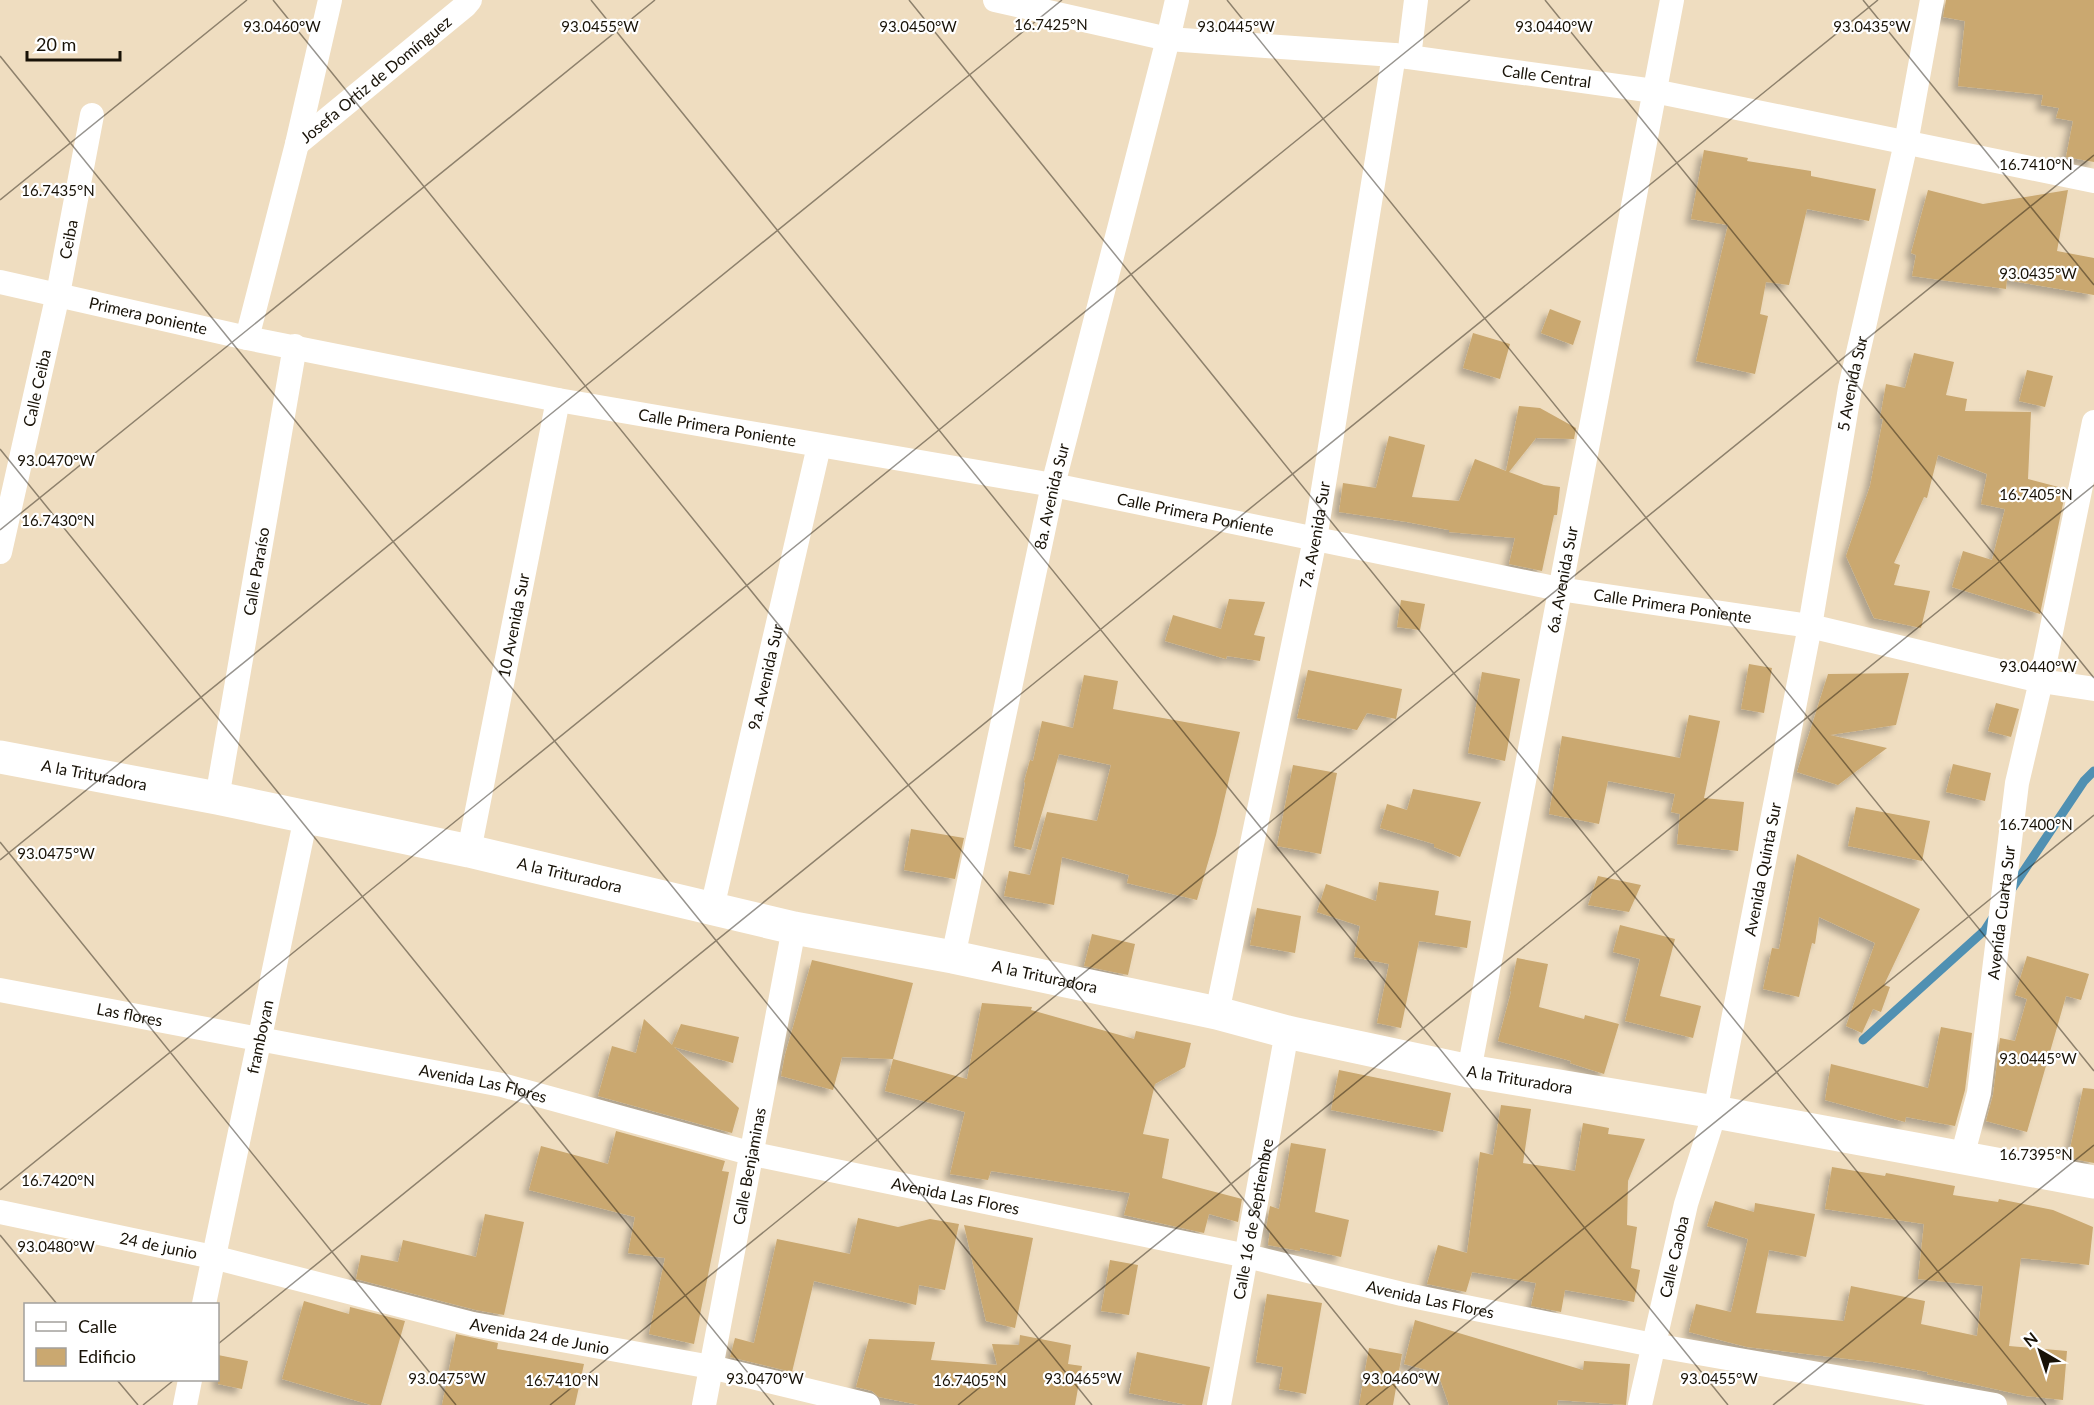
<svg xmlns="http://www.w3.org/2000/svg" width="2094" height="1405" viewBox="0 0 2094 1405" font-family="Lato,sans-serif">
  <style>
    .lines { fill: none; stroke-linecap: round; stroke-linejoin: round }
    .stream { stroke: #5090b2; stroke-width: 9 }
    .building { fill: #caa870; filter: url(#shadow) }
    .street { stroke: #fff; stroke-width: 24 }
    .secondary { stroke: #fff; stroke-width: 33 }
    .ticks { fill: none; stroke: #181207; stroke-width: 1.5; stroke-opacity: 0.45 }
    .labels { text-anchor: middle; stroke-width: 4.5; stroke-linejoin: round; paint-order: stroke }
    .street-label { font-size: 16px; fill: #181207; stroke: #fff }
    .ticks-label { font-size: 15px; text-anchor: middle; fill: #181207; stroke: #fff; stroke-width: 4.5; stroke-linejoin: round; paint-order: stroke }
  </style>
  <defs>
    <filter id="shadow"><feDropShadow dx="-5.5" dy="5.5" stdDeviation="3" flood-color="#0004"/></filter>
  </defs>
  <rect width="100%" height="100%" fill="#efddc0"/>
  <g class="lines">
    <path class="stream" d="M2011,890L2084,781L2094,771
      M1863,1040L1985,930L1994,916"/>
  </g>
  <path class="building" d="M1946,0H2094V162L2066,157L2073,121L2056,118L2059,108L2041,105L2043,95L1958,86L1965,21L1943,17Z
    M1704,150L1748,158L1747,161L1811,171V176L1876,189L1869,221L1807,209L1789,285L1766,282L1760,314L1768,316L1755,374L1696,361L1728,225L1691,219Z
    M1928,190L1983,204L2068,190L2057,251L2094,258V295L2007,280L2006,289L1912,276L1916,255L1911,253Z
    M1550,309L1581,321L1573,345L1541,333Z
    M1473,333L1510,344L1500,379L1463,368Z
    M1914,353L1954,362L1946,395L1967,399L1965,411L2031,412L2028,479L2066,489L2040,614L1952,587L1963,551L1992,560L2005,509L1981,504L1987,474L1938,455L1927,498L1924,497L1894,563L1900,565L1894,585L1930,591L1921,628L1874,618L1846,556L1870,486L1883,419L1880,418L1886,384L1905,388Z
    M2027,370L2053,376L2045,407L2019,401Z
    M1519,406L1540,408L1576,428L1574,439L1536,438L1509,472L1544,485L1560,487L1557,515H1554L1542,571L1509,564L1515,538L1449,532V530L1407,522L1339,512L1343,483L1376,488L1389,436L1425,445L1412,497L1459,501L1475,459L1506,471Z
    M1229,599L1265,602L1254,635L1265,637L1260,661L1227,656L1226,659L1165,641L1173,615L1221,629Z
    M1401,600L1425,604L1420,630L1397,627Z
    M1749,664L1772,668L1764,713L1741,709Z
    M1308,670L1402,689L1396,719L1367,713L1357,730L1297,718Z
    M1482,672L1520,679L1505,761L1468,753Z
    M1909,673L1896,725L1830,735L1887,748L1838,785L1797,772L1828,674Z
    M1084,675L1118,681L1113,709L1240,732L1216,835L1197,900L1127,883L1129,875L1062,857L1054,905L1004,896L1009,871L1030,875L1047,812L1097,821L1111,765L1059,754L1031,850L1014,846L1025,783L1024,782L1030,760L1033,761L1042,721L1073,728Z
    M1996,703L2019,709L2011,737L1988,731Z
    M1689,715L1720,721L1704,798L1744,802L1738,851L1677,844L1680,814L1671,812L1675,794L1608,781L1599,824L1549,814L1562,736L1680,758Z
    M1953,764L1991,773L1985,801L1946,792Z
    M1293,765L1337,773L1321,854L1277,846Z
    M1413,789L1481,802L1460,857L1434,847V844L1380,828L1387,804L1407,810Z
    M1856,807L1930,821L1922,861L1848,846Z
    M911,829L964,838L955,879L904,870Z
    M1797,854L1920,909L1884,985L1890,987L1881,1012L1873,1009L1862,1033L1846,1026L1875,943L1819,917L1815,944L1812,943L1799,997L1763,989L1772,948L1779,949Z
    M1598,876L1641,885L1629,912L1588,905Z
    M1379,882L1439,891L1435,915L1471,921L1467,948L1419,941L1401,1028L1377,1023L1389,964L1354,957L1360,926L1317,912L1326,884L1376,901Z
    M1257,908L1301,916L1295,953L1250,945Z
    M1620,925L1675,939L1660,996L1701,1006L1693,1038L1625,1021L1640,959L1613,952Z
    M1092,934L1135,944L1128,975L1084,966Z
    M2027,956L2089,974L2081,1000L2066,996L2027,1132L1986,1121L1993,1095L2000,1038L2015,1041L2027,999L2015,995Z
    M1517,958L1548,964L1539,1007L1584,1019L1585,1015L1619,1024L1604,1074L1570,1063L1571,1061L1498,1041L1511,992L1510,991Z
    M812,960L913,983L893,1059L842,1057L833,1090L781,1076L785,1055Z
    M982,1003L1032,1007L1031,1010L1134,1039L1136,1031L1191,1043L1185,1067L1155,1084L1143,1134L1169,1139L1162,1178L1242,1199L1238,1222L1209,1214L1204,1233L1124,1215L1130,1193L991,1171L988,1180L950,1174L965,1112L885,1091L893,1059L967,1079Z
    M644,1019L672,1045L681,1024L739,1037L733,1063L674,1047L739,1108L732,1133L598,1096L612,1046L636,1053Z
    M1941,1027L1972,1033L1965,1090L1955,1126L1906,1117L1905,1122L1825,1100L1831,1064L1928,1088Z
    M1339,1070L1451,1093L1443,1132L1331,1110Z
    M2083,1088L2094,1089V1163L2068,1158Z
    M1501,1105L1531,1109L1523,1163L1575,1171L1583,1123L1609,1128L1608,1134L1645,1139L1628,1181L1627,1225L1637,1227L1631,1268L1640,1270L1634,1302L1565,1290L1561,1312L1531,1306L1536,1283L1472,1272L1466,1292L1427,1284L1438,1245L1467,1253L1480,1152L1493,1155Z
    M616,1131L725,1161L722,1171L729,1172L694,1344L649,1334L665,1258L628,1253L635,1217L529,1190L541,1146L608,1164Z
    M1291,1143L1326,1149L1315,1212L1349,1220L1341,1257L1300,1248V1251L1268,1245L1270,1231L1266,1229L1270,1206L1279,1209Z
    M1832,1167L1885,1176L1886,1173L1955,1186L1953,1195L1998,1202L1999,1199L2053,1210L2093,1227L2089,1265L2021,1258L2009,1346L2067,1351L2063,1400L2026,1396L1927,1374L1928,1372L1873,1362L1747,1347L1689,1332L1696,1304L1731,1312L1748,1239L1707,1226L1715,1201L1754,1212L1755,1203L1815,1214L1806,1257L1769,1250L1756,1313L1844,1321L1851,1286L1925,1301L1921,1324L1977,1336L1983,1286L1918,1279L1924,1224L1825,1209Z
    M485,1214L524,1222L504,1315L476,1310L356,1279L361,1255L398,1262L403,1240L476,1257Z
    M858,1218L898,1227L930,1219L959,1224L945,1290L919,1285L916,1305L814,1281L792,1372L730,1357L735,1338L754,1343L777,1239L850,1254Z
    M964,1225L1033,1238L1015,1328L986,1321Z
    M1110,1260L1138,1265L1129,1315L1101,1311Z
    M1267,1294L1322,1303L1306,1394L1279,1389L1283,1367L1256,1362Z
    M304,1301L349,1314L350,1307L405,1321L381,1405H371L282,1379Z
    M1415,1320L1583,1370L1584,1361L1630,1364L1626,1405L1558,1400L1557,1405H1449L1438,1373L1404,1364Z
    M456,1334L498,1343L497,1349L584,1364L575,1405H442Z
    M1020,1335L1071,1345L1068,1364L1082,1366L1075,1405H919L879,1397L872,1391L856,1387L869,1339L935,1342L931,1360L997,1365L992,1344L1019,1345Z
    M1369,1348L1402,1354L1393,1405H1359Z
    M1137,1352L1210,1367L1202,1405H1187L1129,1393Z
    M218,1355L248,1361L242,1389L218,1384Z"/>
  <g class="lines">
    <g class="street">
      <path id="s1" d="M995,0L1168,39L1394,55L1654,91L2094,181"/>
      <path d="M1409,57L1416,0"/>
      <path id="s2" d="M297,144L465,6L470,0"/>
      <path id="s3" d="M0,282L247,338L558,400L1053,485L1559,589L1810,626L2041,681L2094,689"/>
      <path d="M247,338L297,144L330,0"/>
      <path id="s4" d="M0,552L58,294L92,115"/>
      <path id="s5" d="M217,798L295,346"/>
      <path id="s6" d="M469,851L558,400"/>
      <path id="s7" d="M712,908L819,446"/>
      <path id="s8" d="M953,957L1053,485L1168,39L1177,0"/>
      <path id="s9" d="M0,990L502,1085L753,1154L1247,1256L1402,1294L1653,1345L1995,1405"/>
      <path id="s10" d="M1217,1013L1315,539L1394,55"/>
      <path id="s11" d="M1469,1071L1672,0"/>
      <path id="s12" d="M1962,1157L1979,1093L2017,783L2041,681L2094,422"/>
      <path id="s13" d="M0,1212L213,1257L473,1324L711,1367L868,1405"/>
      <path id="s14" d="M204,1304L306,817"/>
      <path d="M185,1405L190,1380"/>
      <path id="s15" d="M704,1405L794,928"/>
      <path id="s16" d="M1219,1405L1287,1032"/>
      <path id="s17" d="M1640,1405L1686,1204L1715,1112L1810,626L1850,388L1906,143L1932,0"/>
    </g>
    <path class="secondary" id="s18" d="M0,757L217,798L469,851L794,928L953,957L1217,1013L1287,1032L1469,1071L1715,1112L2094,1182"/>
  </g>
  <path class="ticks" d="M273,0L1410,1405M591,0L1728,1405M909,0L2046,1405M1227,0L2094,1071M1545,0L2094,678M1863,0L2094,285M0,56L1092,1405M0,200L247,0M0,449L774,1405M0,530L655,0M0,842L456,1405M0,860L1062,0M0,1190L1470,0M0,1235L57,1304M218,1344L1878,0M117,1380L138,1405M143,1405L174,1380M550,1405L2094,155M958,1405L2094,485M1366,1405L2094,815M1773,1405L2094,1145"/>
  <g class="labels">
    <g class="street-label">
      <text dy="6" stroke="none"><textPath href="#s1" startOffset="558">Calle Central</textPath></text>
      <text dy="6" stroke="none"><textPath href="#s2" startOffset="102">Josefa Ortiz de Domínguez</textPath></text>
      <text dy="6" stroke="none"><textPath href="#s4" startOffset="320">Ceiba</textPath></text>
      <text dy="6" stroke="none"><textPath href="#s3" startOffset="152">Primera poniente</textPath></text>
      <text dy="6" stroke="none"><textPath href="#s17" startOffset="1044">5 Avenida Sur</textPath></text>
      <text dy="6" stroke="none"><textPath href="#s4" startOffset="168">Calle Ceiba</textPath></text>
      <text dy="6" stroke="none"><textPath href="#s3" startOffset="732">Calle Primera Poniente</textPath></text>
      <text dy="6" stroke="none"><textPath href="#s8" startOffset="471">8a. Avenida Sur</textPath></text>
      <text dy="6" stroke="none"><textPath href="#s3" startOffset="1218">Calle Primera Poniente</textPath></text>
      <text dy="6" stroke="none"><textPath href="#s10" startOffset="488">7a. Avenida Sur</textPath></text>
      <text dy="6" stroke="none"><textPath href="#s5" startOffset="230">Calle Paraíso</textPath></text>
      <text dy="6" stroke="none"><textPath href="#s11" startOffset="500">6a. Avenida Sur</textPath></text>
      <text dy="6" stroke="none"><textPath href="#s3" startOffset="1704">Calle Primera Poniente</textPath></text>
      <text dy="6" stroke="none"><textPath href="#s6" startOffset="230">10 Avenida Sur</textPath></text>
      <text dy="6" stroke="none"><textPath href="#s7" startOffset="237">9a. Avenida Sur</textPath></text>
      <text dy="6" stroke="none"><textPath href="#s18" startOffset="96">A la Trituradora</textPath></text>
      <text dy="6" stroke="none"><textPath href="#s17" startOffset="550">Avenida Quinta Sur</textPath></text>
      <text dy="6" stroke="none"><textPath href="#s18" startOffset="582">A la Trituradora</textPath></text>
      <text dy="6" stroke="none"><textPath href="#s12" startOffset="248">Avenida Cuarta Sur</textPath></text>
      <text dy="6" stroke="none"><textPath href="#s18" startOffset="1068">A la Trituradora</textPath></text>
      <text dy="6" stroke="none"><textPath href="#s9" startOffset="132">Las flores</textPath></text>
      <text dy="6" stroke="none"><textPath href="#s14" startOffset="273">framboyan</textPath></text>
      <text dy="6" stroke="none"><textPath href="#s18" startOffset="1554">A la Trituradora</textPath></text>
      <text dy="6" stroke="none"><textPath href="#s9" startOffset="492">Avenida Las Flores</textPath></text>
      <text dy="6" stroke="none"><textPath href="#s15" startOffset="243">Calle Benjaminas</textPath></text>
      <text dy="6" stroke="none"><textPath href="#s9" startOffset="978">Avenida Las Flores</textPath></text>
      <text dy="6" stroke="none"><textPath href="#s16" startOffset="189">Calle 16 de Septiembre</textPath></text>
      <text dy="6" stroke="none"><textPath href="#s13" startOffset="162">24 de junio</textPath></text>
      <text dy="6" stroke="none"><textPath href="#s17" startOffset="152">Calle Caoba</textPath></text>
      <text dy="6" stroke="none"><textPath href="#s9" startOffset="1464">Avenida Las Flores</textPath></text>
      <text dy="6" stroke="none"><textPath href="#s13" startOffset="554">Avenida 24 de Junio</textPath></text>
    </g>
  </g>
  <g class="ticks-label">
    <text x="1051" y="30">16.7425°N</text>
    <text x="1554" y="32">93.0440°W</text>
    <text x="282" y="32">93.0460°W</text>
    <text x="600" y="32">93.0455°W</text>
    <text x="918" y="32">93.0450°W</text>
    <text x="1236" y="32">93.0445°W</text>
    <text x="1872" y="32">93.0435°W</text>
    <text x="2036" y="170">16.7410°N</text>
    <text x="58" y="196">16.7435°N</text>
    <text x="2038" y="279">93.0435°W</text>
    <text x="56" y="466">93.0470°W</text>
    <text x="2036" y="500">16.7405°N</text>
    <text x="58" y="526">16.7430°N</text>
    <text x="2038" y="672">93.0440°W</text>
    <text x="2036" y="830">16.7400°N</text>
    <text x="56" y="859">93.0475°W</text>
    <text x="2038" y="1064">93.0445°W</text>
    <text x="2036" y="1160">16.7395°N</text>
    <text x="58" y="1186">16.7420°N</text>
    <text x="56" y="1252">93.0480°W</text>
    <text x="447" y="1384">93.0475°W</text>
    <text x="765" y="1384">93.0470°W</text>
    <text x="1083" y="1384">93.0465°W</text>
    <text x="1401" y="1384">93.0460°W</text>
    <text x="1719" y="1384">93.0455°W</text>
    <text x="562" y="1386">16.7410°N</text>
    <text x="970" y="1386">16.7405°N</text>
  </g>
  <rect x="24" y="1303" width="195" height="78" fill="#ffffff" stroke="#a3a09c" stroke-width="1.5"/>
  <rect x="36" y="1322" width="30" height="9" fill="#ffffff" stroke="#a3a09c" stroke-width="1.5"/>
  <text x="78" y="1333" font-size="18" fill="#181207">Calle</text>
  <rect x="36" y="1348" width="30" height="18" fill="#caa870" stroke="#a3a09c" stroke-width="1.5"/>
  <text x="78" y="1363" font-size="18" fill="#181207">Edificio</text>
  <g transform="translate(2040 1351) rotate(321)" stroke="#ffffff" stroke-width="4.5" paint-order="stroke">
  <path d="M0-4.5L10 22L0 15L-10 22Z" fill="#181207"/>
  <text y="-9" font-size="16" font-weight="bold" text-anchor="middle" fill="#181207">N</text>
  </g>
  <path d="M27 51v9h93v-9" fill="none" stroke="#181207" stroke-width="3"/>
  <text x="36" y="51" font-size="18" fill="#181207" stroke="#ffffff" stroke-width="4.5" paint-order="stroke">20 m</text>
</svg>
